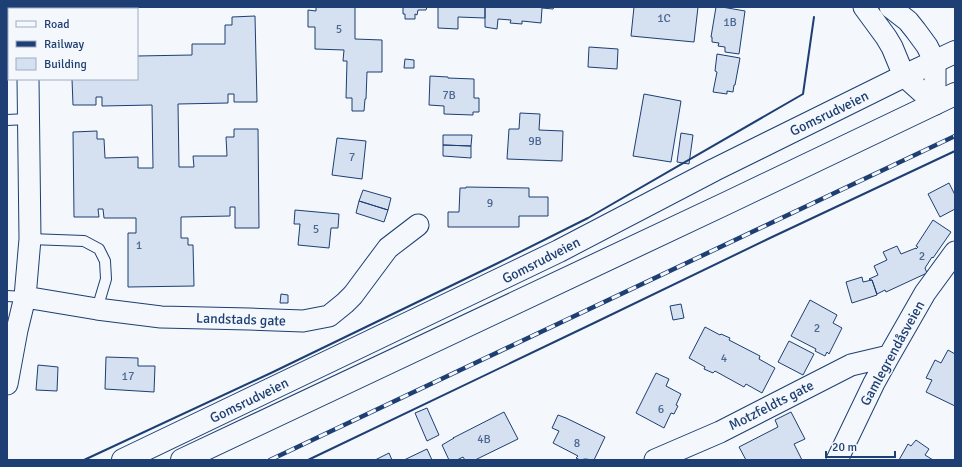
<svg xmlns="http://www.w3.org/2000/svg" width="962" height="467" viewBox="0 0 962 467" font-family="Signika,sans-serif">
  <style>
    .building { fill: #d5e0f0; stroke: #1d3f73 }
    .lines { fill: none; stroke-linecap: round; stroke-linejoin: round }
    .service-casing { stroke: #1d3f73; stroke-width: 12 }
    .minor-casing { stroke: #1d3f73; stroke-width: 23 }
    .primary-casing { stroke: #1d3f73; stroke-width: 24 }
    .service { stroke: #f4f7fb; stroke-width: 10 }
    .minor { stroke: #f4f7fb; stroke-width: 21 }
    .primary { stroke: #f4f7fb; stroke-width: 22 }
    .rail-casing { stroke: #1d3f73; stroke-width: 4.5 }
    .rail { stroke: #f4f7fb; stroke-width: 3; stroke-dasharray: 9; stroke-linecap: butt }
    .wall { stroke: #1d3f73; stroke-width: 2 }
    .labels { text-anchor: middle; stroke-width: 3; stroke-linejoin: round; paint-order: stroke }
    .number-label { font-size: 12px; fill: #4b6792 }
    .street-label { font-size: 14px; fill: #1d3f73; stroke: #f4f7fb }
  </style>
  <rect width="100%" height="100%" fill="#f4f7fb"/>
  <path class="building" d="M316,7H355V39L382,40V72H367L366,99H365L364,111H352V98H346L347,61H343L344,50L315,49V27H308V10L316,11Z
    M403,7H427L426,10H418L417,15L415,14V19H405V14H403Z
    M438,7H485V18L458,17V29L438,28Z
    M485,7H554L553,9L542,8L541,23L522,21V24L510,23L511,20L498,19L497,29L485,27Z
    M634,7H698L694,42L631,36Z
    M716,7H722L745,11L739,54L725,52V47L718,46L719,43L712,42V37H711Z
    M255,16L257,102H234V94H228V103L178,104L179,167H194L193,156H227L226,137H234V129H258L259,228H235V207H230V216L181,217V238H188V245H193L194,286L128,287V233H136V218H104L103,209H98L99,217H74L73,132L97,131V139H104L105,158L138,157V168H153L152,105L102,106V97H96V105H73L72,79H137V56L192,55V44H225V25H232V17Z
    M589,47L618,49L617,69L588,67Z
    M717,54L740,58L735,85H734L733,92L727,91V94L713,92L717,72L715,71Z
    M405,59L414,60V68H404Z
    M430,76L448,77V78L474,79V98H479V112H473V115L444,114V106L429,105Z
    M644,94L681,101L671,162L633,156Z
    M520,113L540,114L539,130L563,131L562,161L507,159L509,129H519Z
    M681,133L693,135L689,164L677,162Z
    M443,135H472L471,146L443,145Z
    M337,138L366,141L362,179L332,175Z
    M443,145L471,146V158L443,156Z
    M949,183L955,195V209L940,217L928,194Z
    M466,187L529,188V197H548V216H519V227H448V212H459L460,188H466Z
    M363,190L391,198L388,210L359,201Z
    M359,201L388,210L384,222L356,213Z
    M295,210L339,214L338,228H331L329,248L298,245L300,224H294Z
    M933,220L951,232L933,258L932,257L925,268L927,273L886,292L885,290L877,294L872,280H870L869,279L878,275L874,266L887,260L883,252L897,246L901,254L916,248V249L918,247L916,246Z
    M862,277L863,282L872,280L877,295L852,303L846,282Z
    M281,294L288,295V303H280Z
    M810,300L837,315L833,323L842,328L829,354L827,352L825,356L815,351L816,349L791,336Z
    M681,304L684,318L673,320L670,306Z
    M705,327L720,335L721,334L730,338L729,340L760,356L759,359L775,368L762,393L746,384L744,387L715,371L713,373L704,369L705,367L689,358Z
    M789,341L814,354L803,375L778,362Z
    M948,350L955,354V406L926,392L932,380L926,378L935,360L941,363Z
    M106,357L138,358V366H155L154,392L105,389Z
    M38,365L58,367L57,391L36,390Z
    M656,373L669,379L666,386L681,394L676,405L678,406L674,414L671,413L664,428L636,413Z
    M427,408L439,435L427,441L415,413Z
    M504,412L518,439L475,460H465L463,457L457,460H449L442,445L454,438H453Z
    M791,412L805,439L794,444L802,460H746L739,447L778,427L775,420Z
    M558,415L566,418L605,437L594,460L585,459L580,460L576,458L578,456L553,443L559,431L552,428Z
    M916,440L929,449L925,455L933,460H899L908,444L911,446Z
    M427,449L432,460H404Z
    M389,453L392,460H375Z"/>
  <g class="lines">
    <g class="service-casing">
      <path id="service" d="M7,120L28,119
        M30,239L84,241L99,249L105,261L106,279L97,309
        M7,296L25,297"/>
    </g>
    <g class="minor-casing">
      <path id="minor" d="M27,7V9
        M864,7L886,37L892,47L904,76L935,104
        M890,7L908,21L916,31L927,46L935,62V104
        M25,297L97,309L161,317L249,319L303,321L329,316L345,303L353,295L388,248L418,225
        M7,384L17,330L25,297L30,239L28,79
        M655,460L720,432L851,365L889,356
        M837,460L874,383L889,356L925,293L955,252"/>
    </g>
    <g class="primary-casing">
      <path id="primary" d="M123,460L559,251L714,170L904,76L955,52
        M182,460L729,202L955,94"/>
    </g>
    <use href="#service" class="service"/>
    <use href="#minor" class="minor"/>
    <use href="#primary" class="primary"/>
    <g class="rail-casing">
      <path id="rail" d="M270,460L955,136"/>
    </g>
    <use href="#rail" class="rail"/>
    <path class="wall" d="M84,460L273,372L496,264L588,218L803,94L814,17
      M308,460L594,323L770,238L955,151"/>
  </g>
  <g class="labels">
    <g class="number-label">
      <text x="664" y="22">1C</text>
      <text x="730" y="26">1B</text>
      <text x="339" y="33">5</text>
      <text x="449" y="99">7B</text>
      <text x="535" y="145">9B</text>
      <text x="352" y="161">7</text>
      <text x="490" y="207">9</text>
      <text x="316" y="233">5</text>
      <text x="139" y="249">1</text>
      <text x="922" y="260">2</text>
      <text x="817" y="332">2</text>
      <text x="724" y="362">4</text>
      <text x="128" y="380">17</text>
      <text x="661" y="413">6</text>
      <text x="484" y="443">4B</text>
      <text x="577" y="447">8</text>
    </g>
    <g class="street-label">
      <text transform="translate(829 113) rotate(-26)" y="5">Gomsrudveien</text>
      <text transform="translate(541 260) rotate(-27)" y="5">Gomsrudveien</text>
      <text transform="translate(241 319) rotate(2)" y="5">Landstads gate</text>
      <text transform="translate(892 353) rotate(-61)" y="5">Gamlegrendåsveien</text>
      <text transform="translate(249 400) rotate(-26)" y="5">Gomsrudveien</text>
      <text transform="translate(771 405) rotate(-27)" y="5">Motzfeldts gate</text>
    </g>
  </g>
  <rect width="962" height="467" fill="none" stroke="#1d3f73" stroke-width="16"/>
  <rect x="8" y="8" width="130" height="72" fill="#f4f7fb" stroke="#9eadc5"/>
  <rect x="16" y="21" width="20" height="6" fill="#f4f7fb" stroke="#9eadc5"/>
  <text x="44" y="28" font-size="12" fill="#1d3f73">Road</text>
  <rect x="16" y="41" width="20" height="6" fill="#1d3f73" stroke="#9eadc5"/>
  <text x="44" y="48" font-size="12" fill="#1d3f73">Railway</text>
  <rect x="16" y="58" width="20" height="12" fill="#d5e0f0" stroke="#9eadc5"/>
  <text x="44" y="68" font-size="12" fill="#1d3f73">Building</text>
  <path d="M826 451v6h69v-6" fill="none" stroke="#1d3f73" stroke-width="2"/>
  <text x="832" y="451" font-size="12" fill="#1d3f73" stroke="#f4f7fb" stroke-width="3" paint-order="stroke">20 m</text>
</svg>
